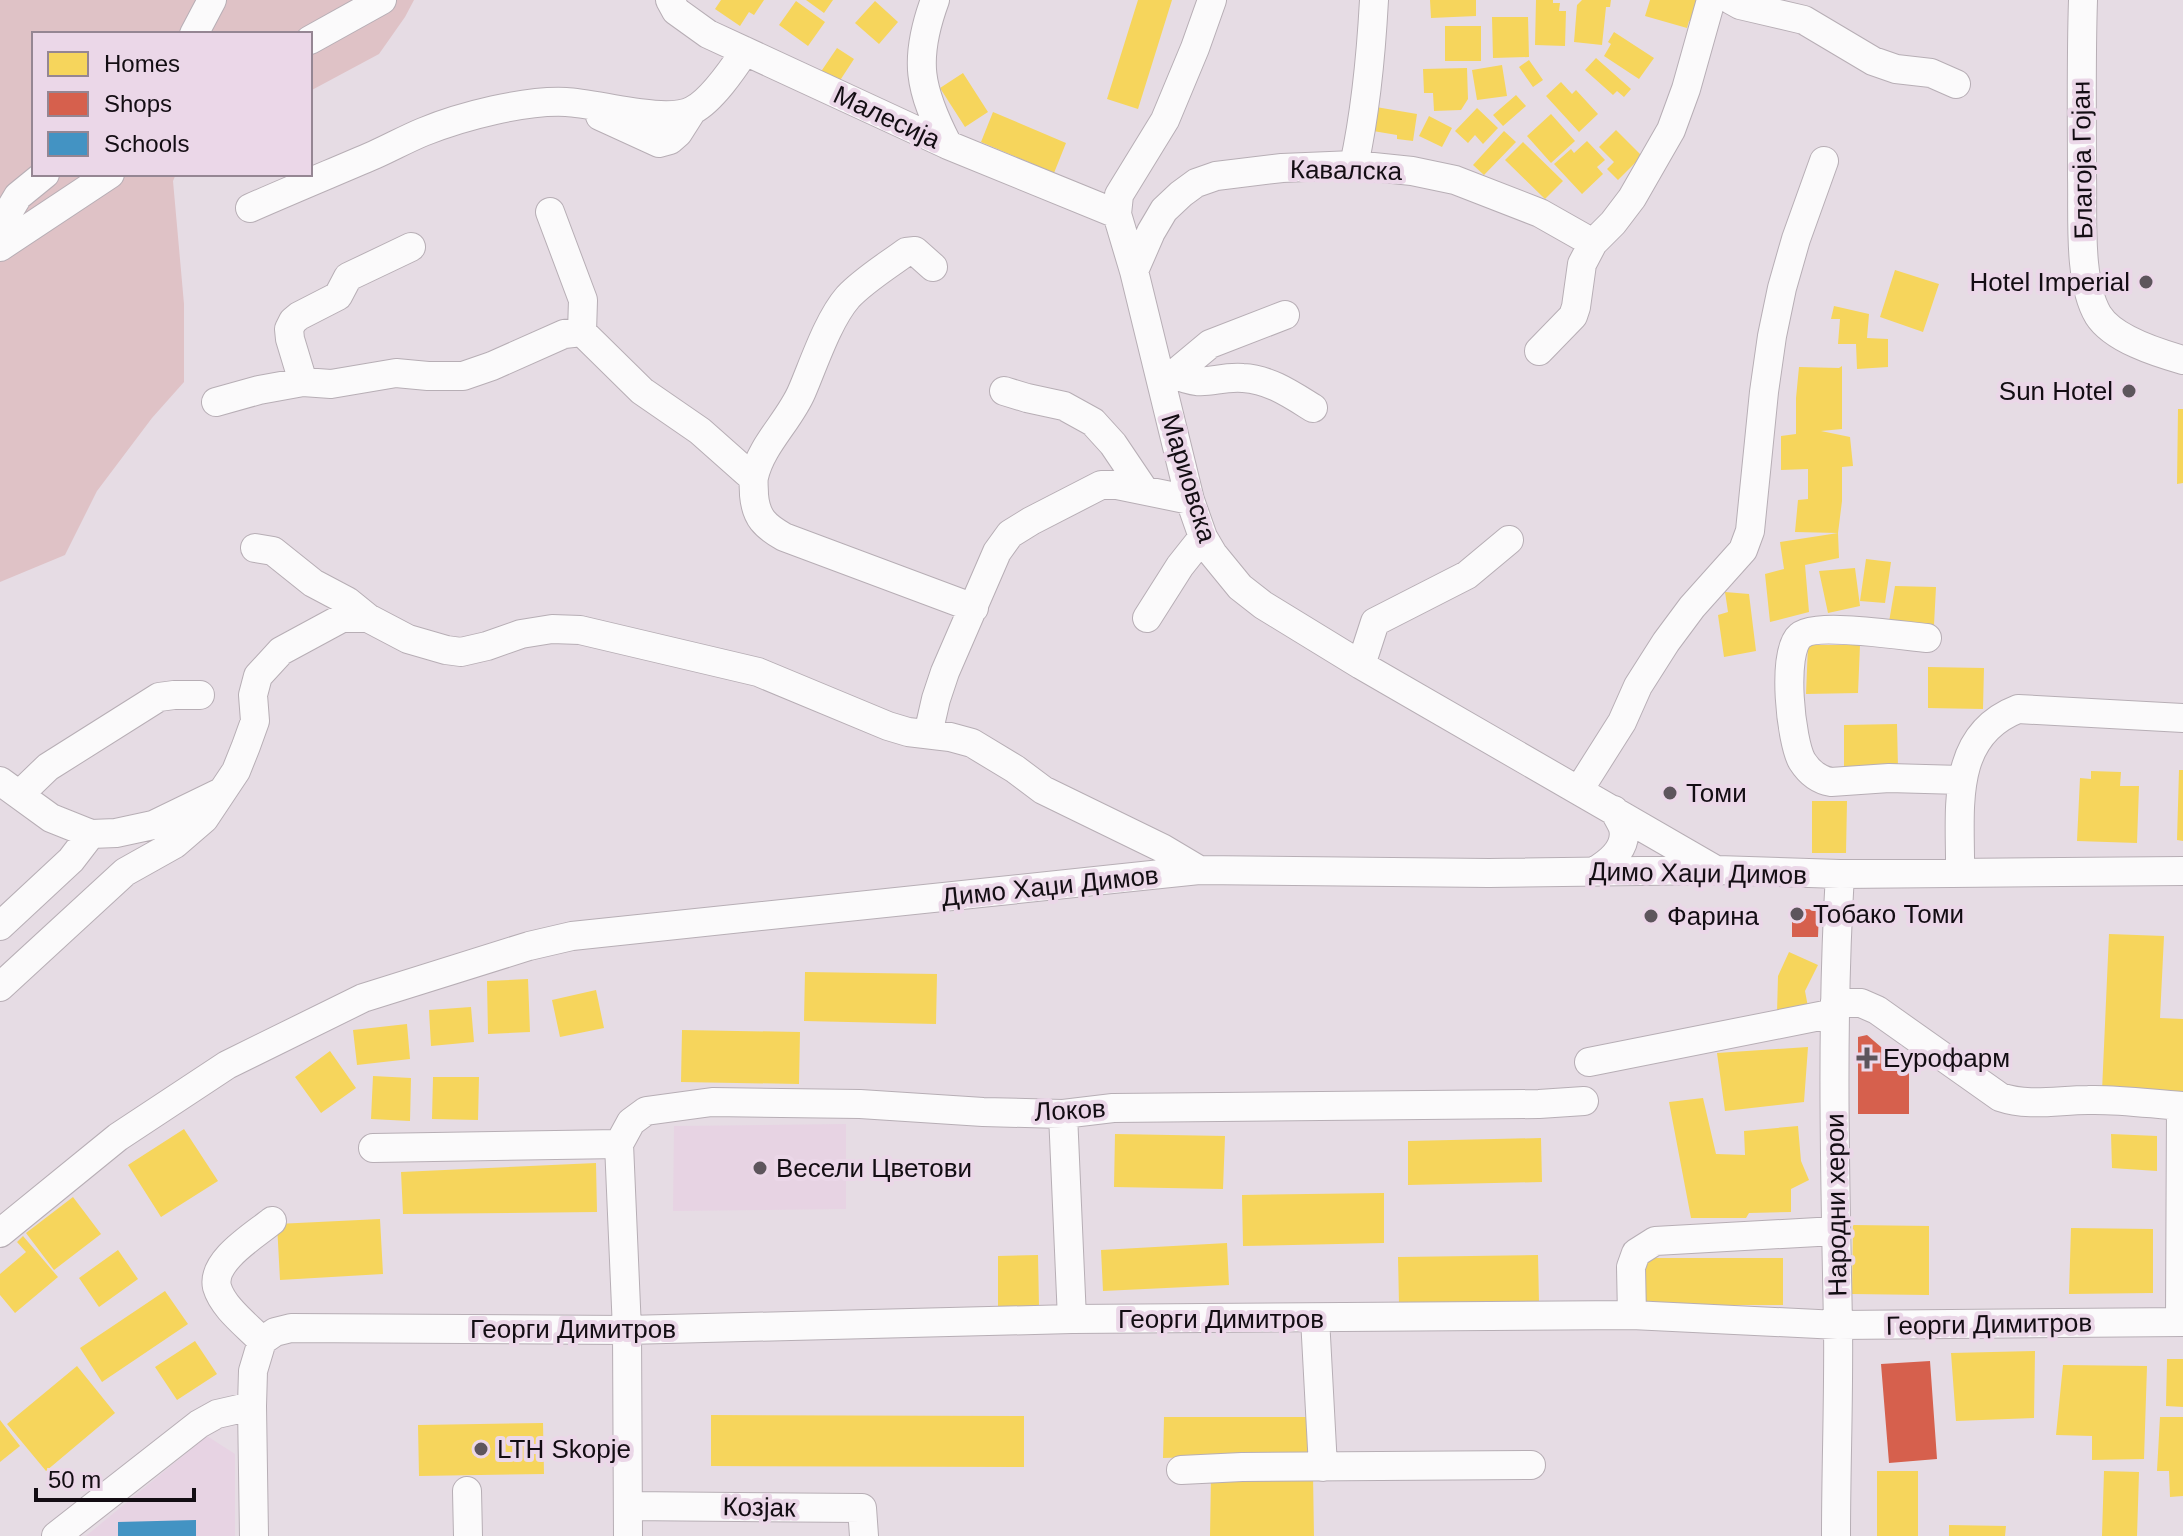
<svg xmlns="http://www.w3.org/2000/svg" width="2183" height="1536" viewBox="0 0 2183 1536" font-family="Helvetica,sans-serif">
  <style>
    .built { fill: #e7d3e3 }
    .green { fill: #dfc2c6 }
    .homes { fill: #f6d55c }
    .shops { fill: #d6604d }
    .schools { fill: #4393c3 }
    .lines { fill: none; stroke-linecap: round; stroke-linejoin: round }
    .minor-casing { stroke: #b7aeb5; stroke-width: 30 }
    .minor { stroke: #fbfafb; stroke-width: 28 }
    .poi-dot { fill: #5d555c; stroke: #ebd7e8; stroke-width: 3 }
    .labels { text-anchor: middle; stroke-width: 8; stroke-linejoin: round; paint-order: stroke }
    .street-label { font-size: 26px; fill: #130d13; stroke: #ebd7e8 }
    .poi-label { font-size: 26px; fill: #130d13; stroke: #ebd7e8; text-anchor: start }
  </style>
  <rect width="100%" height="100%" fill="#e6dce4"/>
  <path class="built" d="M846,1124V1209L673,1211L674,1126Z
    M207,1436L235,1454V1536H86Z"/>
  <path class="green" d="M0,0H414L405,17L379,54L310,91V34H34V174H176L173,181L184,304V382L152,418L97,491L65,555L0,582Z"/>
  <path class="homes" d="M721,0H764L754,15L749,12L740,26L715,9Z
    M806,0H833L824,13Z
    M1138,0H1172L1138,109L1107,99Z
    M1430,0H1476V16L1431,18Z
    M1536,0H1553V3H1560L1559,11H1566L1565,46L1535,45Z
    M1582,0H1611L1610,7H1606L1602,45L1574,42L1577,5Z
    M1650,0H1701L1694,23L1689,21L1687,28L1645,16Z
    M796,1L825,22L808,46L779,25Z
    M875,1L898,22L879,44L855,23Z
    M1492,17H1528L1529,57L1493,58Z
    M1445,26H1481V61H1445Z
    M1614,32L1654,58L1639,79L1604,56L1611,44L1608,42Z
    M837,48L854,59L837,85L820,73Z
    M1596,58L1631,89L1624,97L1617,91L1613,95L1585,70Z
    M1529,60L1543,80L1533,87L1519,67Z
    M1502,65L1507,96L1477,100L1472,70Z
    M1467,68L1468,99L1461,110L1434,111L1433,93H1424L1423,69Z
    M963,73L988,112L965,127L940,88Z
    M1561,82L1572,94L1576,90L1598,114L1579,132L1546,96Z
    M1516,95L1526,106L1503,126L1493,115Z
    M1376,107L1417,114L1413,141L1397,139V135L1373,131Z
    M1477,108L1498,128L1483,144L1475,135L1468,143L1455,131Z
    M993,112L1066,143L1054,173L981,142Z
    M1551,114L1575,141L1551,163L1527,136Z
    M1429,116L1452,128L1442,147L1419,136Z
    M1616,130L1642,156L1618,180L1607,169L1614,162L1599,147Z
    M1504,131L1516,142L1484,175L1473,165Z
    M1587,141L1605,160L1597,167L1603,174L1582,194L1554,164L1571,149L1574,153Z
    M1523,142L1563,181L1545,199L1505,160Z
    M1895,270L1939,284L1923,332L1880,317Z
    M1834,306L1869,314L1867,338L1888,339V367L1857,369L1856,344H1838L1840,319H1831Z
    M1842,366V429L1821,431L1850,437L1853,466L1842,467V501L1838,533L1795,532L1798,500L1808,499V469L1781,470V436L1796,434V398L1799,367L1839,368Z
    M2178,409H2183V483L2177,484Z
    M1838,533L1839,558L1805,565L1809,612L1770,622L1765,574L1784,569L1780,542Z
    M1866,559L1891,562L1885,603L1860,601Z
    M1855,568L1860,606L1828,613L1819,571Z
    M1895,586L1936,587L1934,625L1889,622Z
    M1725,592L1749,594L1756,651L1724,657L1718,615L1728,612Z
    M1808,645H1860L1858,693L1806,694Z
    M1928,667L1984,668L1983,709L1928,708Z
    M1897,724L1898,768L1844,770V725Z
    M2179,770H2183V841L2177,840Z
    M2091,771L2121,772L2120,786H2139L2137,843L2077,841L2080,778L2091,779Z
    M1812,801H1847L1846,853H1812Z
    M2109,934L2164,936L2160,1018L2183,1019V1094L2102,1091Z
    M1789,952L1818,965L1805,991L1808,1007L1777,1013L1778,976Z
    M805,972L937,974L936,1024L804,1021Z
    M528,979L530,1032L488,1034L487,981Z
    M596,990L604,1028L560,1037L552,1000Z
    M471,1007L474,1042L431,1046L429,1010Z
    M407,1024L410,1059L357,1065L353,1030Z
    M682,1030L800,1032L799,1084L681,1082Z
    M1808,1047L1804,1102L1725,1111L1717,1053Z
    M330,1051L356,1088L321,1113L295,1077Z
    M373,1076L411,1078L410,1121L371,1119Z
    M433,1077H479L478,1120L432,1119Z
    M1703,1098L1716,1154L1745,1155L1744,1131L1798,1126L1801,1161L1809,1180L1791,1189V1212L1749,1213L1746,1218H1691L1669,1102Z
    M184,1129L218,1181L161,1217L128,1165Z
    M1115,1134L1225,1136L1223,1189L1114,1187Z
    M2111,1134L2157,1136V1171L2112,1168Z
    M1541,1138L1542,1182L1408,1185V1141Z
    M596,1163L597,1212L403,1214L401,1172Z
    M1384,1193V1243L1243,1246L1242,1195Z
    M73,1197L101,1234L54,1270L26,1233Z
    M380,1219L383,1274L280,1280L277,1224Z
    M1853,1225L1929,1226V1295L1852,1294Z
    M2071,1228L2153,1229V1293L2069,1294Z
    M23,1236L58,1277L15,1313L0,1295V1274L26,1252L17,1242Z
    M1227,1243L1229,1285L1103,1291L1101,1250Z
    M118,1250L138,1279L99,1307L79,1278Z
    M1038,1255L1039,1306H998V1256Z
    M1538,1255L1539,1302L1399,1304L1398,1257Z
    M1642,1258H1783V1305H1642Z
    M165,1291L188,1324L102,1382L80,1348Z
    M195,1341L217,1374L177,1400L155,1367Z
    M2035,1351L2034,1418L1956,1421L1951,1353Z
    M2167,1359H2183V1407L2166,1406Z
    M2063,1365L2147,1366L2144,1459L2092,1460V1436L2056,1435Z
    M77,1366L115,1413L46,1471L7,1424Z
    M711,1415L1024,1416V1467L711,1466Z
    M1164,1417H1319L1321,1453L1163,1458Z
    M2160,1417H2183V1496L2170,1497L2169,1471H2157Z
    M0,1420L20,1446L0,1462Z
    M543,1423L544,1474L419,1476L418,1425Z
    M1877,1471H1918V1536H1877Z
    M2104,1471L2139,1472L2137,1536H2102Z
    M1313,1474L1314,1536H1210L1211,1476Z
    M1949,1525L2006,1526L2005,1536H1949Z"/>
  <path class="shops" d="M1792,908L1819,910L1818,937H1792Z
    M1867,1035L1909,1071V1114H1858V1037Z
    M1930,1361L1937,1459L1889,1463L1881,1364Z"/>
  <path class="schools" d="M196,1520V1536H118V1522Z"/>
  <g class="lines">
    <g class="minor-casing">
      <path id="minor" d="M670,0L676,11L708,34L948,145L1117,214
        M935,0C913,60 919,89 948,145
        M1212,0L1195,48L1165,120L1119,195L1117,214L1134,271L1190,500L1203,537L1213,554L1240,587L1263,605L1361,665L1716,870
        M1731,0L1740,5L1804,20L1873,61L1896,69L1931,73L1956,84
        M2083,0C2081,59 2082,118 2082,177C2083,216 2078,281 2098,315C2113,339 2158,353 2183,360
        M194,34L212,0
        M310,40L382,0
        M600,116L659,143L670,140L678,133L692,111
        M1354,165C1366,110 1371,56 1374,0
        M250,208C291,190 332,173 374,155C390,148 406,139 423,132C462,116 525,100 566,102C597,103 666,125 693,110C712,100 733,69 745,51
        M550,212L583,300L582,332L642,391L700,431L753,478
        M0,226L18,196L45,174
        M0,247L110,174
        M933,267L915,251L906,252C887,266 864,280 848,297C828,320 814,363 802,391C790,420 761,445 754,477C753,482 754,489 754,495C756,518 765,526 784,537L974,608
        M1134,271L1151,232L1164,210L1181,194L1196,183L1216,176L1282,168L1354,165L1412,171L1455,180L1540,213L1593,243
        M1539,351L1573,316L1576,307L1582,264L1593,243L1613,223L1632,198L1671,130L1686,89L1711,0
        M1174,374C1205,389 1213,376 1243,378C1269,379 1292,395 1313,408
        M1161,380L1174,374L1210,344L1285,315
        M303,382L290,339L289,329L293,321L299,316L338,296L348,277L411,247
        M1004,391L1027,398L1064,406L1093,422L1113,444L1144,490
        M216,402L259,390L303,382L331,384L396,373L428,376H463L492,366L564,334L582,332
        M255,548L273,551L313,583L347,601L368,618
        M1147,618L1180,566L1203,537
        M1927,638C1904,636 1815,622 1800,636C1781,652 1791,742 1802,761C1809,772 1819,780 1831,782L1889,778L1961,780
        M1361,665L1375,622L1467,575L1509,540
        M928,734L936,699L945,672L997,552L1010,534L1031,521L1101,485H1117L1190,500
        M0,781L51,818L91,834L116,833L153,825L219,793
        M1579,790L1622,722L1638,686L1666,642L1692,607L1743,550L1750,531L1764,392L1772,336L1782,288L1796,239L1824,161
        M20,794L48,767L159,697L174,695H200
        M1595,871C1610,862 1628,848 1623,828C1621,822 1616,815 1614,810
        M1960,873C1961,812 1948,736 2018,709L2183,718
        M0,926L71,860L91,834
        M0,987L125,872L175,844L204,819L236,771L246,746L255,721L253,695L258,676L281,651L342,618H368L408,639L446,650L461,652L487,646L521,634L552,629L580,630L758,672L888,726L908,732L950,737L972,743L1015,769L1043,790L1162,848L1199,870
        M1835,1001L1861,1003L1877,1010L2000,1097C2029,1107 2058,1100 2088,1100C2119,1099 2152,1104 2183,1106
        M1589,1062L1835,1013
        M1063,1114L1072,1319
        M619,1144L631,1122L646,1111L712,1102L860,1104L983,1112L1063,1114L1113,1108L1539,1104L1584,1101
        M619,1144L627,1330L628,1536
        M373,1148L619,1144
        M0,1233L118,1137L227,1065L363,998L529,946L572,936L1199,870L1489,873L1717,870L1840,874L2183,871
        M1632,1315L1631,1267L1636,1253L1655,1241L1835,1231
        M1315,1318L1323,1467
        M2180,1322L2181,1106
        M262,1341L275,1332L291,1328L627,1330L1072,1319L1632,1315L1838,1325L2183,1322
        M262,1341C248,1326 223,1308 217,1287C211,1261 255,1235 272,1221
        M1181,1470L1242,1467L1531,1465
        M467,1491L468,1536
        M628,1506L862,1508L864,1536
        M56,1536L199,1424L217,1414L252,1406
        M254,1536L252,1406L253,1371L262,1341
        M1836,1536C1836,1465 1839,1394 1838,1324C1835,1174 1831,1024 1840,874"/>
    </g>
    <use href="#minor" class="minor"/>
  </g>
  <g class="poi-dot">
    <circle cx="2146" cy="282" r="8"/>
    <circle cx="2129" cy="391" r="8"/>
    <circle cx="1670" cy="793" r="8"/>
    <circle cx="1797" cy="914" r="8"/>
    <circle cx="1651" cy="916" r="8"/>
    <path d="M1863 1046h8v8h8v8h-8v8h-8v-8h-8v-8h8z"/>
    <circle cx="760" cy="1168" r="8"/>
    <circle cx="481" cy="1449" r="8"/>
  </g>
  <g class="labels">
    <g class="street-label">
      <text transform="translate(887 117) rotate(25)" y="9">Малесија</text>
      <text transform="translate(2082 160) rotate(-91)" y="9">Благоја Гојан</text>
      <text transform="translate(1346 170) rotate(1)" y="9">Кавалска</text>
      <text transform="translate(1189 478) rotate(73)" y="9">Мариовска</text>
      <text transform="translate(1698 873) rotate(1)" y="9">Димо Хаџи Димов</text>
      <text transform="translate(1050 886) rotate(-6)" y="9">Димо Хаџи Димов</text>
      <text transform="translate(1070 1110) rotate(-3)" y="9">Локов</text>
      <text transform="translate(1836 1205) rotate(-91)" y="9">Народни херои</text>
      <text x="1221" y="1328">Георги Димитров</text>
      <text transform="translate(1989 1324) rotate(-1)" y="9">Георги Димитров</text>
      <text x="573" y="1338">Георги Димитров</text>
      <text transform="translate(759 1507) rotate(1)" y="9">Козјак</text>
    </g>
    <g class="poi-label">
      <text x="2130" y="291" text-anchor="end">Hotel Imperial</text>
      <text x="2113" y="400" text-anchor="end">Sun Hotel</text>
      <text x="1686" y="802">Томи</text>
      <text x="1813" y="923">Тобако Томи</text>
      <text x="1667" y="925">Фарина</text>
      <text x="1883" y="1067">Еурофарм</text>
      <text x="776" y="1177">Весели Цветови</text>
      <text x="497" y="1458">LTH Skopje</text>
    </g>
  </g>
  <rect x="32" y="32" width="280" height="144" fill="#ebd7e8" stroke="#958693" stroke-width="2"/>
  <rect x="48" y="52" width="40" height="24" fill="#f6d55c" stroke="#958693" stroke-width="2"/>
  <text x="104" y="72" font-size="24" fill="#130d13">Homes</text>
  <rect x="48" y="92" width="40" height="24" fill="#d6604d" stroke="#958693" stroke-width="2"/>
  <text x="104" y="112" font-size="24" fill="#130d13">Shops</text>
  <rect x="48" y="132" width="40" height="24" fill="#4393c3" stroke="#958693" stroke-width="2"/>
  <text x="104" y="152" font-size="24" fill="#130d13">Schools</text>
  <path d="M36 1488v12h158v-12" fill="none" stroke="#130d13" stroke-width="4"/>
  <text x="48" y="1488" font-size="24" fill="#130d13" stroke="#ebd7e8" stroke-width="6" paint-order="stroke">50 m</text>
</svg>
